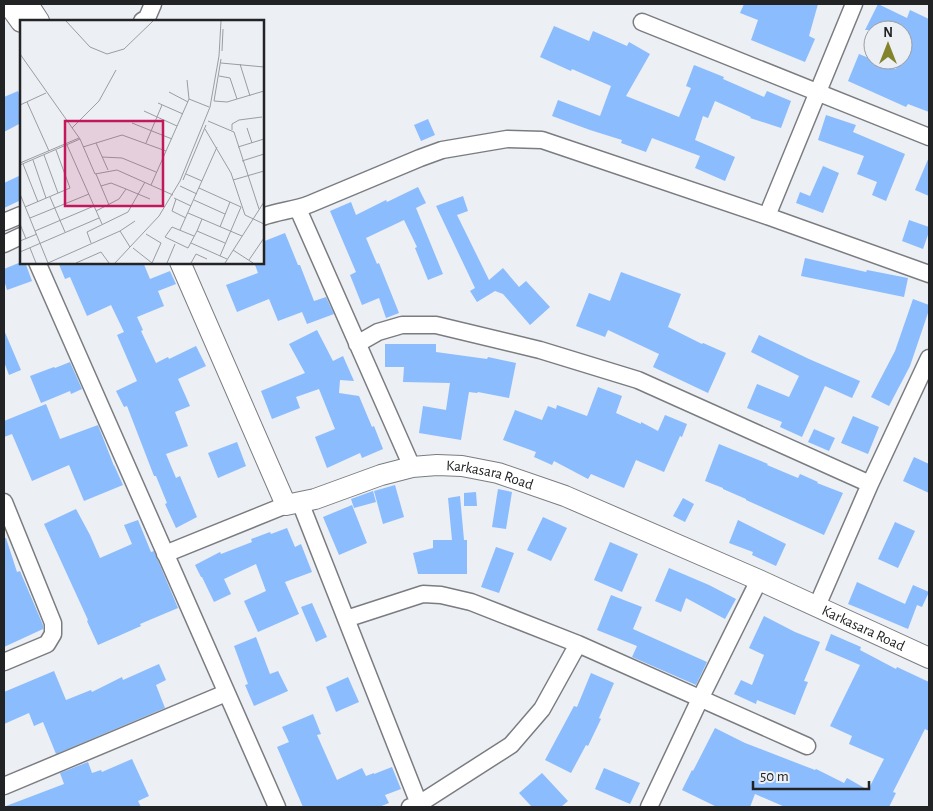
<svg xmlns="http://www.w3.org/2000/svg" width="933" height="811" viewBox="0 0 933 811" font-family="'Alegreya Sans',sans-serif">
  <style>
    .building { fill: #8bbcfd }
    .lines { fill: none; stroke-linecap: round; stroke-linejoin: round }
    .minor-casing { stroke: #7a7c80; stroke-width: 19 }
    .major-casing { stroke: #7a7c80; stroke-width: 22 }
    .minor { stroke: #fff; stroke-width: 16 }
    .major { stroke: #fff; stroke-width: 20 }
    .labels { text-anchor: middle; stroke-width: 4.5; stroke-linejoin: round; paint-order: stroke }
    .street-label { font-size: 15px; fill: #222325; stroke: #eceff4 }
    .inset-road { fill: none; stroke: #9b9da1; stroke-width: 1 }
    .view { fill: #c2185b; fill-opacity: 0.15; stroke: #c2185b; stroke-width: 2.5 }
    .inset-edge { fill: none; stroke: #222325; stroke-width: 2.5 }
  </style>
  <rect width="100%" height="100%" fill="#eceff4"/>
  <path class="building" d="M744,4H818L809,36L815,39L805,62L751,40L758,20L740,13Z
    M878,4L907,18L910,10L929,19V112L908,104L906,107L848,81L859,54L896,69L900,60H903V30H865Z
    M554,26L589,41L593,31L627,46L629,42L650,54L626,96L679,117L691,88L686,86L694,65L724,77L723,79L764,97L767,91L791,101L781,128L750,118L751,117L715,101L708,118L703,116L695,140L735,157L725,181L695,168L700,156L652,138L646,152L621,143L622,140L590,130L552,116L558,100L600,116L611,86L572,69L571,71L540,57Z
    M18,91L21,99V123L4,132V97Z
    M826,115L856,125L853,132L905,154L886,201L872,195L877,182L857,174L864,156L818,140Z
    M428,119L435,135L421,141L414,125Z
    M929,157V196L915,190Z
    M823,166L839,173L823,213L796,203L800,192L810,196Z
    M21,175V200L4,208V183Z
    M418,187L426,203L416,208L443,274L428,280L415,248L417,247L404,220L366,238L377,264L379,263L399,313L386,318L379,298L362,305L350,275L356,272L330,211L351,202L356,215L386,200L387,202Z
    M463,196L468,211L457,215L489,280L503,268L519,287L526,281L550,307L530,325L503,294L495,291L477,302L470,291L475,288L436,206Z
    M909,220L929,227V232L923,249L902,241Z
    M285,233L298,265H300L314,301L326,297L334,314L307,324L302,312L278,321L269,299L237,312L226,285L258,273L254,262H262V242Z
    M805,258L866,272L867,270L908,278L904,297L801,276Z
    M21,262H25L32,281L7,290L4,280V269Z
    M58,262H143L150,279L170,271L176,284L158,291L164,306L137,317L143,330L141,331L156,363L168,357L169,359L196,346L206,366L178,379L190,406L175,412L188,446L166,454L176,478L180,476L197,517L176,528L165,504L167,503L156,476H154L127,406L124,407L116,391L137,381L117,335L124,332L111,305L87,316L70,277L65,279Z
    M621,272L681,294L668,327L702,344L703,343L726,353L708,393L653,367L659,354L608,330L605,337L576,326L589,293L610,301Z
    M913,299L929,305V310L910,366L889,406L871,397L895,351Z
    M4,330L21,370L9,375L4,362Z
    M317,330L333,361L343,356L354,381L340,380L339,393L359,396L372,427L374,426L383,449L362,458L360,453L327,468L315,437L335,429L319,389L296,397L300,408L272,419L261,391L305,373L289,344Z
    M759,335L809,359L860,381L852,398L825,386L802,437L780,427L782,422L747,408L757,384L789,397L799,376L751,352Z
    M385,344H436V352L487,359L488,357L516,363L509,398L478,392L477,393L469,392L461,440L419,433L423,406L446,410L450,383L403,382L404,367H385Z
    M70,362L82,389L71,394L70,391L41,403L30,376L54,367L55,368Z
    M598,387L622,396L616,413L641,424V422L658,431L665,415L687,424L682,437L680,436L664,472L636,460L624,488L591,474L588,479L554,461L552,465L534,457L536,452L503,440L515,410L542,420L548,406L556,409L557,405L587,416Z
    M46,404L60,439L98,425L114,466V465L123,485L84,501L69,465L32,481L12,434L4,437V421Z
    M853,416L879,427L868,454L841,443Z
    M814,429L835,438L829,451L808,442Z
    M237,442L246,466L218,478L208,453Z
    M719,444L768,464L767,465L798,478L800,474L818,482L817,483L843,493L824,535L746,500V499L723,489V488L705,481Z
    M914,457L929,464V493L903,481Z
    M395,485L404,517L383,524L374,491Z
    M498,489L512,492L506,529L492,527Z
    M373,491L376,502L354,508L351,499Z
    M476,492L477,506H464V493Z
    M460,496L464,540H467V574H418L413,553L433,548V540H452L448,498Z
    M683,498L694,504L685,522L673,516Z
    M352,505L367,543L339,555L323,517Z
    M76,509L90,535L100,558L132,544L124,525L138,520L151,552L154,551L178,608L140,624L141,626L98,645L87,621L88,620L44,524Z
    M543,517L567,528L551,561L527,550Z
    M738,520L786,544L776,566L752,555L753,552L729,543Z
    M895,522L915,531L898,568L878,559Z
    M287,528L295,547L301,544L312,572L285,582L299,614L258,632L244,601L266,591L256,564L224,579L231,594L214,602L202,577H201L195,565L220,552L221,554L252,542L251,539L270,532L271,534Z
    M4,538H6L17,572L20,571L43,625V629L4,647Z
    M610,542L638,554L622,592L594,580Z
    M496,547L514,553L499,593L481,587Z
    M669,568L709,585L736,599L725,619L686,598L681,612L655,601Z
    M857,582L905,604L913,585L929,592L922,607L917,605L908,629L863,610L848,604Z
    M611,595L642,607L633,629L707,662L696,685L632,657L637,646L597,630Z
    M312,603L327,637L316,642L301,607Z
    M764,616L795,632L820,642L804,681L808,682L795,715L757,700L756,704L734,694L741,680L752,685L764,655L749,648Z
    M831,634L861,647L860,650L896,669L897,667L929,682V731L925,729L893,792L896,793L889,807H785L755,794L750,807H717L682,790L692,770L693,771L715,728L745,743L815,770L816,769L844,783L847,778L868,790L884,759L849,744L852,736L830,726L860,665L825,650Z
    M256,637L270,674L278,671L288,691L254,706L245,685L248,684L234,646Z
    M159,664L166,680L156,685L165,708L56,754L43,722L34,726L29,713L4,724V692L54,671L66,700L91,690L92,692L122,677L123,680Z
    M591,673L614,683L599,718L601,719L588,746L586,745L571,773L545,760L574,706L577,707Z
    M348,677L359,702L336,712L326,687Z
    M313,714L321,734L317,735L337,780L362,768L366,776L374,773V774L392,767L401,789L385,795L389,803L379,807H303L277,747L289,742L282,727Z
    M132,759L149,796L138,801L141,807H6V806L64,784L60,773L88,762L92,773L101,770L102,772Z
    M604,768L640,783L630,804L595,789Z
    M542,773L568,801L561,807H532L519,793Z"/>
  <g class="lines">
    <g class="minor-casing">
      <path id="minor" d="M142,21L147,18L153,4
        M642,22L929,137
        M298,209L412,467
        M767,216L854,4
        M262,217C278,211 295,210 310,204L420,158L442,150L507,139L542,140L767,216L929,274
        M4,222L21,215
        M4,244L21,236
        M37,262L277,807
        M357,344L378,332L402,325H436L540,350L638,380L870,484
        M4,502L53,623V634L47,644L4,662
        M300,502L419,804
        M165,554L286,505
        M817,606L870,484L929,358
        M346,619L423,594L441,595L471,602L578,644
        M4,786L226,693
        M410,807L419,804L511,745L542,709L578,644L807,746
        M649,807L700,699L759,580"/>
    </g>
    <g class="major-casing">
      <g id="major">
        <path d="M8,4L21,22"/>
        <path d="M28,4L39,21"/>
        <path id="s1" d="M180,262L286,505L315,499L381,475L412,467L437,465L462,466L498,473L565,496L759,580L929,658"/>
      </g>
    </g>
    <use href="#minor" class="minor"/>
    <use href="#major" class="major"/>
  </g>
  <g class="labels">
    <g class="street-label">
      <text dy="5" stroke="none"><textPath href="#s1" startOffset="476">Karkasara Road</textPath></text>
      <text dy="5" stroke="none"><textPath href="#s1" startOffset="881">Karkasara Road</textPath></text>
    </g>
  </g>
  <g transform="translate(20 20)">
    <rect width="244" height="244" fill="#eceff4"/>
    <path class="inset-road" d="M46,1L70,27L87,34L104,29L133,1M202,31L203,9M0,34L60,119L75,154L97,150L153,175M201,43L244,47M220,44L230,76M199,56L210,58L217,79M149,72L168,82M169,79L189,87M194,81L207,82L244,71M194,81L201,39M7,82L29,131M138,83L163,94M0,85L26,73M124,91L157,106M188,101L214,112L239,189M112,103L152,119M52,108L79,81L96,50M227,108L232,123M185,109L211,153L225,195L244,204M212,110V104L219,100L242,97M76,123L88,150M126,123L142,85M47,125L82,204M63,127L102,115L146,131M218,127L244,119M24,135L38,173M82,137L102,138L136,152M13,140L26,178M222,141L244,134M0,143L59,118M3,144L18,182M0,145L60,119M76,154L89,185M166,154L182,161M163,160L186,105M213,160L244,151M131,165L169,79L167,60M81,166L91,163L106,169M160,166L177,174M179,168L221,187M0,174L28,243M30,177L45,212M154,178L171,186M156,179L152,191L166,198M174,180L205,194M5,187L50,168L36,130M76,191L99,179L106,169L130,179M168,193L222,216M10,198L69,174M0,204L6,219M200,207L210,182M160,210L197,127M15,211L74,186M100,211L110,227M177,211L205,223M126,214L141,223L132,243M174,216L152,207L145,217L168,228L177,211L182,199M0,221L17,214M71,223L67,212L108,192L125,162M171,223L207,239M10,228L16,243M113,228L132,243M213,230L233,243M0,232L79,198M200,236L221,187M229,240L244,218M28,243L100,211L115,201M56,243L81,232L89,243M95,243L139,196L160,161L190,87L199,36L201,1M147,243L155,224M171,243L176,234L187,239M205,243L244,182"/>
    <path class="view" d="M45,101H143V186H45Z"/>
    <rect width="244" height="244" class="inset-edge"/>
  </g>
  <rect width="933" height="811" fill="none" stroke="#222325" stroke-width="10"/>
  <g transform="translate(888 45)"><circle r="24" fill="#eceff4" stroke="#9b9da1"/>
  <path d="M0-4L9 19L0 12L-9 19Z" fill="#83832c"/>
  <text y="-8" font-size="14" font-weight="bold" text-anchor="middle" fill="#222325">N</text>
  </g>
  <path d="M753 781v8h116v-8" fill="none" stroke="#222325" stroke-width="2.5"/>
  <text x="760" y="781" font-size="15" fill="#222325" stroke="#eceff4" stroke-width="4" paint-order="stroke">50 m</text>
</svg>
